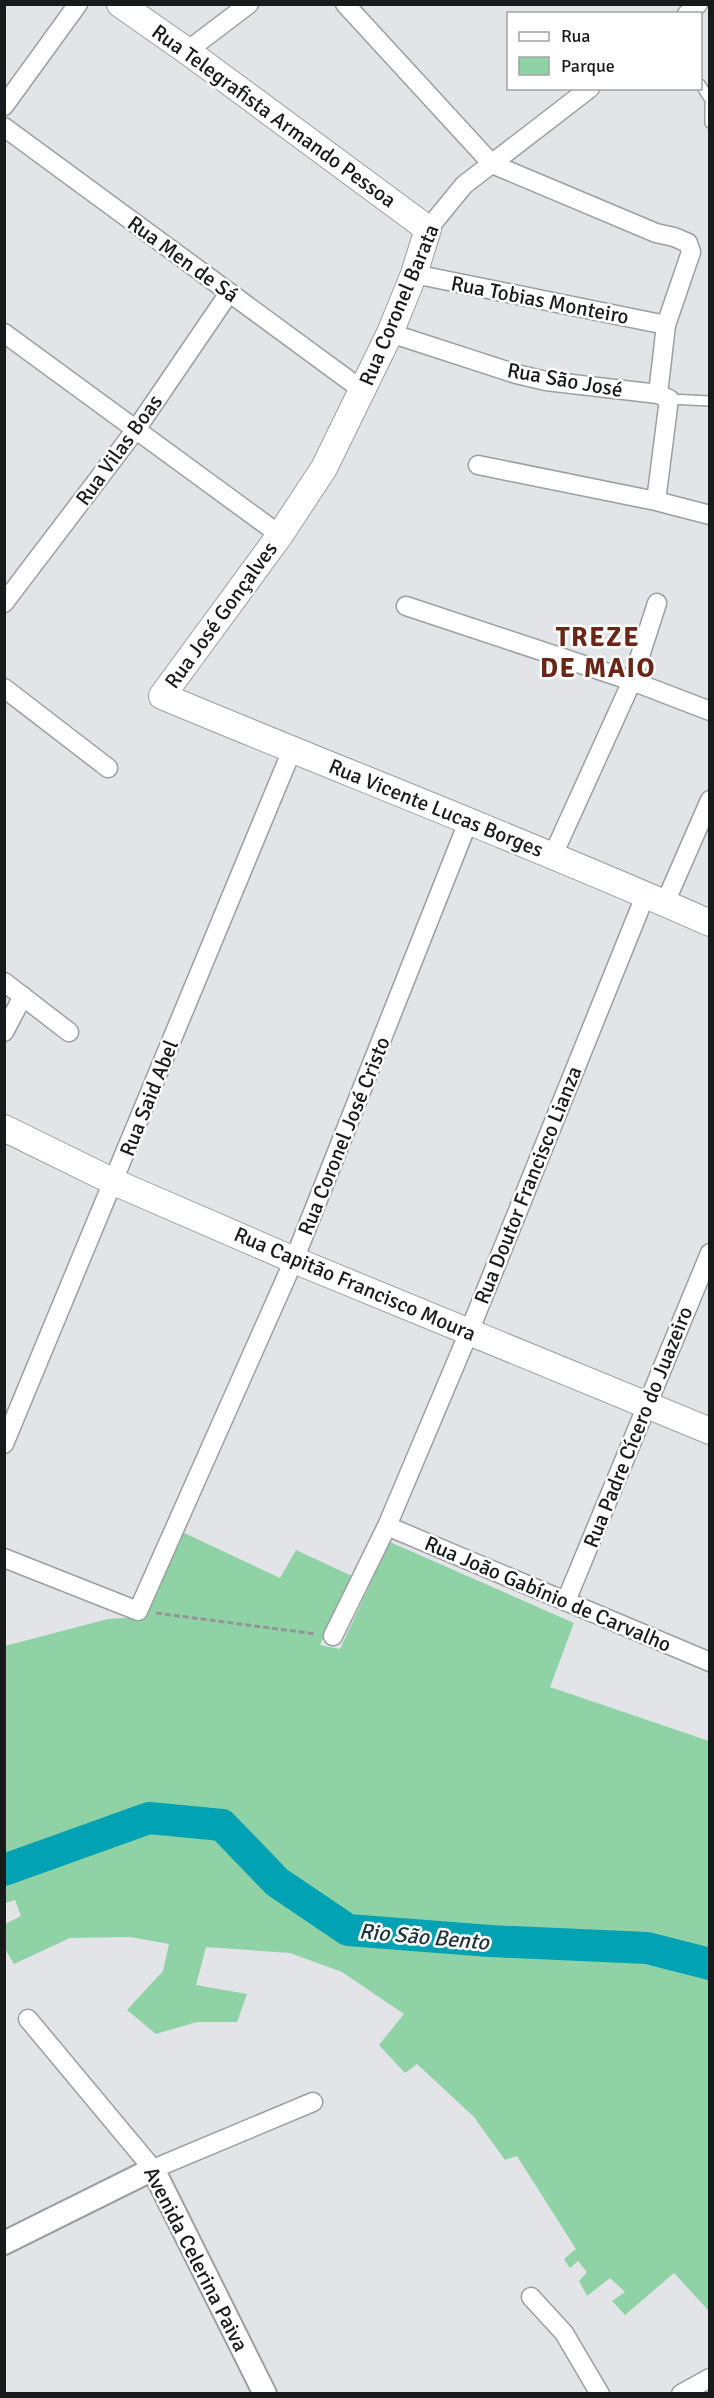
<svg xmlns="http://www.w3.org/2000/svg" width="714" height="2398" viewBox="0 0 714 2398" font-family="Signika,sans-serif">
  <style>
    .green { fill: #8fd2a5 }
    .lines { fill: none; stroke-linecap: round; stroke-linejoin: round }
    .river { stroke: #00a2b4; stroke-width: 32 }
    .service-casing { stroke: #9c9fa2; stroke-width: 12 }
    .minor-casing { stroke: #9c9fa2; stroke-width: 21 }
    .tertiary-casing { stroke: #9c9fa2; stroke-width: 26 }
    .secondary-casing { stroke: #9c9fa2; stroke-width: 28 }
    .path { stroke: #929496; stroke-width: 3; stroke-dasharray: 6 3; stroke-linecap: butt }
    .service { stroke: #fff; stroke-width: 9 }
    .minor { stroke: #fff; stroke-width: 18 }
    .tertiary { stroke: #fff; stroke-width: 22 }
    .secondary { stroke: #fff; stroke-width: 26 }
    .labels { text-anchor: middle; stroke-width: 5; stroke-linejoin: round; paint-order: stroke }
    .street-label { font-size: 21px; fill: #191a1b; stroke: #fff }
    .water-label { font-size: 22px; font-style: italic; fill: #1e3438; stroke: #fff }
    .district-label { font-size: 27px; font-weight: bold; letter-spacing: 1.5px; fill: #692616; stroke: #fff }
  </style>
  <rect width="100%" height="100%" fill="#e2e4e8"/>
  <path class="green" d="M178,1530L280,1578L296,1550L352,1576L320,1645L340,1649L390,1542L574,1623L550,1687L709,1741V2311L674,2273L625,2315L612,2301L625,2292L610,2278L587,2296L579,2281L587,2272L578,2261L570,2268L564,2259L576,2249L517,2156L505,2160L474,2117L417,2064L405,2073L379,2045L404,2014L342,1972L290,1953L206,1947L196,1985L247,1994L237,2022H197L156,2034L127,2010L163,1971L169,1944L130,1937L70,1938L14,1964L5,1949V1924L21,1916L15,1900L5,1903V1646L108,1619L138,1617Z"/>
  <g class="lines">
    <path class="river" d="M4,1870L149,1818L222,1825L277,1882L348,1930L490,1941L647,1948L710,1964"/>
    <g class="service-casing">
      <path id="service" d="M700,84L710,100
        M710,105V123
        M669,399L710,401"/>
    </g>
    <g class="minor-casing">
      <path id="minor" d="M345,4L492,164L656,233L674,237L688,243L691,252L666,325L658,394
        M687,14L698,4
        M187,51L249,4
        M4,106L78,4
        M4,127L362,390
        M428,229L464,185L590,88
        M414,274L666,325
        M4,333L280,535
        M390,333L516,374L546,381L658,394L669,399L656,501
        M478,465L656,501L710,515
        M4,603L137,428L229,293
        M406,606L632,681L710,711
        M4,688L108,768
        M553,855L632,681L657,603
        M665,903L710,800
        M4,982L69,1032
        M4,1032L23,996
        M4,1444L292,750
        M387,1526L710,1662
        M4,1558L138,1611L294,1260L468,822
        M566,1601L710,1253
        M333,1636L387,1526L469,1332L645,896
        M28,2019L153,2169L313,2102
        M531,2297L564,2333L600,2394
        M681,2394L710,2378"/>
    </g>
    <g class="tertiary-casing">
      <path id="tertiary" d="M4,2243L153,2169L265,2394"/>
    </g>
    <g class="secondary-casing">
      <path id="secondary" d="M120,4L187,51L428,229L414,274L390,333L324,468L280,535L162,696C344,772 529,843 710,923
        M4,1128L114,1182L294,1260L710,1431"/>
    </g>
    <path class="path" d="M156,1613L316,1634"/>
    <use href="#service" class="service"/>
    <use href="#minor" class="minor"/>
    <use href="#tertiary" class="tertiary"/>
    <use href="#secondary" class="secondary"/>
  </g>
  <g class="labels">
    <g class="street-label">
      <text transform="translate(274 116) rotate(36)" y="7">Rua Telegrafista Armando Pessoa</text>
      <text transform="translate(183 259) rotate(36)" y="7">Rua Men de Sá</text>
      <text transform="translate(540 300) rotate(11)" y="7">Rua Tobias Monteiro</text>
      <text transform="translate(399 305) rotate(-67)" y="7">Rua Coronel Barata</text>
      <text transform="translate(565 380) rotate(10)" y="7">Rua São José</text>
      <text transform="translate(119 450) rotate(-54)" y="7">Rua Vilas Boas</text>
      <text transform="translate(221 615) rotate(-54)" y="7">Rua José Gonçalves</text>
      <text transform="translate(436 808) rotate(22)" y="7">Rua Vicente Lucas Borges</text>
      <text transform="translate(149 1098) rotate(-68)" y="7">Rua Said Abel</text>
      <text transform="translate(344 1136) rotate(-68)" y="7">Rua Coronel José Cristo</text>
      <text transform="translate(528 1185) rotate(-68)" y="7">Rua Doutor Francisco Lianza</text>
      <text transform="translate(355 1284) rotate(23)" y="7">Rua Capitão Francisco Moura</text>
      <text transform="translate(638 1427) rotate(-68)" y="7">Rua Padre Cícero do Juazeiro</text>
      <text transform="translate(548 1594) rotate(23)" y="7">Rua João Gabínio de Carvalho</text>
      <text transform="translate(196 2259) rotate(63)" y="7">Avenida Celerina Paiva</text>
    </g>
    <g class="water-label">
      <text transform="translate(424 1936) rotate(5)" y="8">Rio São Bento</text>
    </g>
    <g class="district-label">
      <text x="598" y="646">TREZE<tspan x="598" dy="31">DE MAIO</tspan></text>
    </g>
  </g>
  <rect width="714" height="2398" fill="none" stroke="#191a1b" stroke-width="12"/>
  <rect x="507" y="12" width="195" height="78" fill="#ffffff" stroke="#a3a3a4" stroke-width="1.5"/>
  <rect x="519" y="32" width="30" height="9" fill="#ffffff" stroke="#a3a3a4" stroke-width="1.5"/>
  <text x="561" y="42" font-size="18" fill="#191a1b">Rua</text>
  <rect x="519" y="57" width="30" height="18" fill="#8fd2a5" stroke="#a3a3a4" stroke-width="1.5"/>
  <text x="561" y="72" font-size="18" fill="#191a1b">Parque</text>
</svg>
